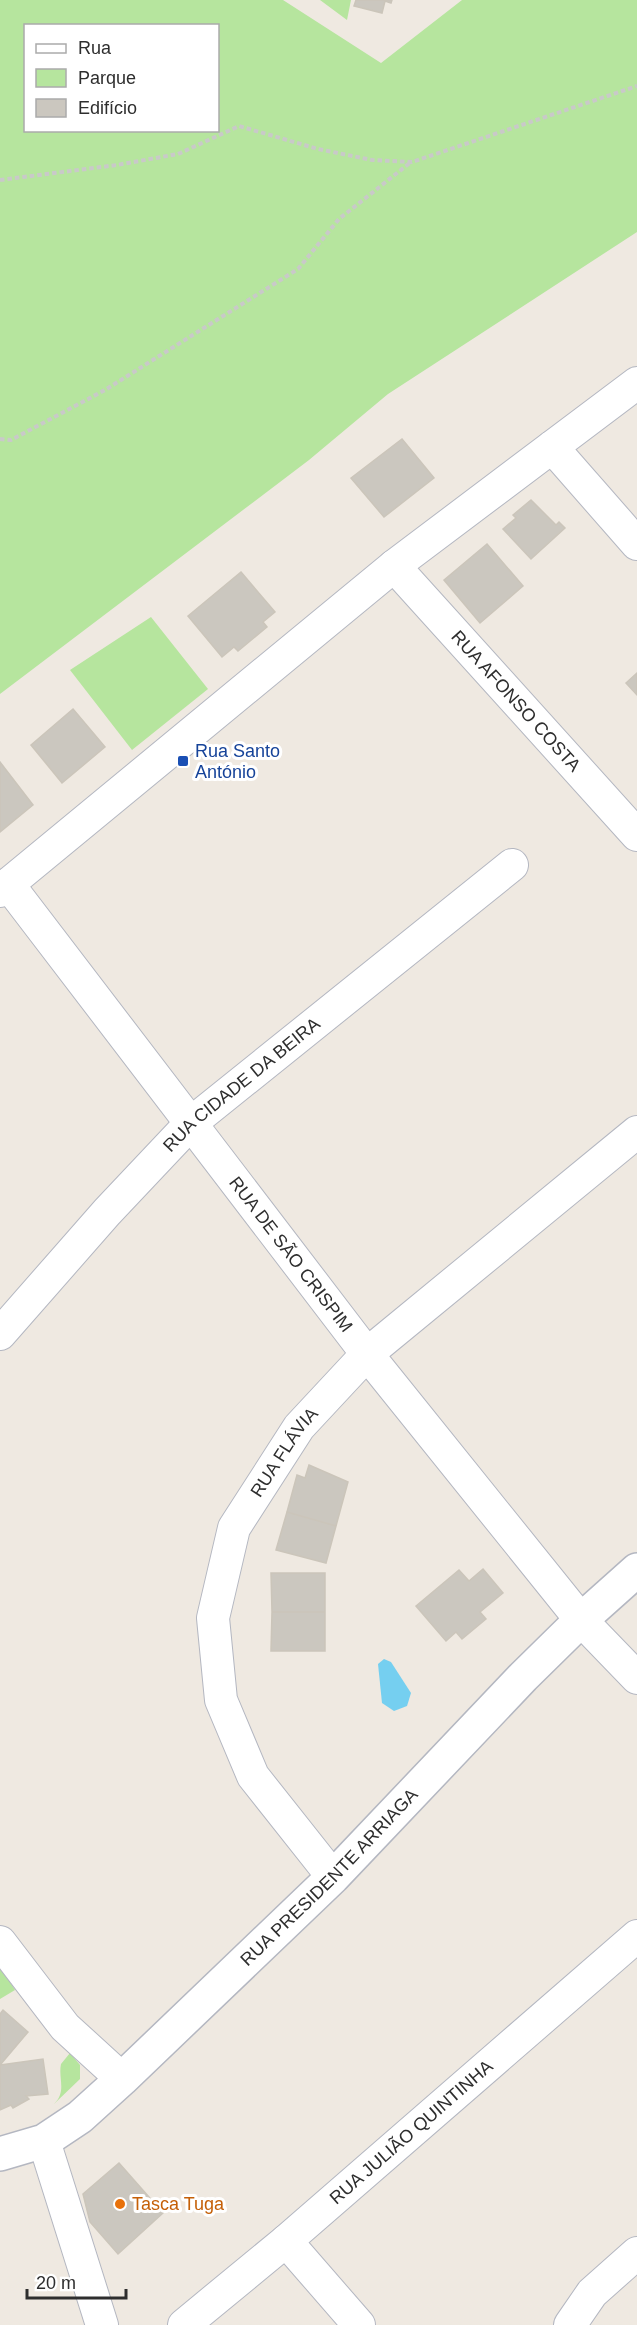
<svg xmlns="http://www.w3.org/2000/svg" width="637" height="2325" viewBox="0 0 637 2325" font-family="Arial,sans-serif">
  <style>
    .green { fill: #b6e59e; fill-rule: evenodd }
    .water { fill: #75cff0 }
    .building { fill: #cbc7bf; stroke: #cbc5ba; stroke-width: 1.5 }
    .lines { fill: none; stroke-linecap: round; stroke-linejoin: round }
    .street-casing { stroke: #b4b7c1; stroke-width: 34 }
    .secondary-casing { stroke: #b4b7c1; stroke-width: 36 }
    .path { stroke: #c9c9c9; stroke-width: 4; stroke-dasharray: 4.5 3; stroke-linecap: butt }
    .street { stroke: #fff; stroke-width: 32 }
    .secondary { stroke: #fff; stroke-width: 33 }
    .transit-dot { fill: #1a4fb4; stroke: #fff; stroke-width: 2 }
    .food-dot { fill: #e8710a; stroke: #fff; stroke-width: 2 }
    .labels { text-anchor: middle; stroke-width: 6; stroke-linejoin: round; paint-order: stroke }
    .street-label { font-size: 18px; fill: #2e2e2e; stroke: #fff }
    .transit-label { font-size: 18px; fill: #164399; stroke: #fff; text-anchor: start }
    .food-label { font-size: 18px; fill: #c56008; stroke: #fff; text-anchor: start }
  </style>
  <rect width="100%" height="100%" fill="#efe9e1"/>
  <path class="green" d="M0,0H283L381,63L462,0H637V232L388,394L309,460L0,694ZM26,26H218V130H26Z
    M320,0H351L347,20Z
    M151,617L208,689L132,750L70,670Z
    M0,1965L15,1990L0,1999Z
    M70,2053L80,2065V2079L54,2104C67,2091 58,2079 61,2064Z"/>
  <path class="water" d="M384,1659L391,1662L411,1693L407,1706L394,1711L382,1703L378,1664Z"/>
  <path class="building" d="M356,0H392L391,3L385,1L382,13L354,6Z
    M402,439L434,478L384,517L351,478Z
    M531,500L556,525L559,522L565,528L531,559L503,529L516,518L513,515Z
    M487,544L523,586L480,623L444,580Z
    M241,572L275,612L263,622L267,627L238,651L234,647L222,657L188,616Z
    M637,673V695L626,683Z
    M73,709L105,747L62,783L31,745Z
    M0,762L33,805L0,832Z
    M309,1465L348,1482L336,1526L287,1512L297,1475L305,1478Z
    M287,1512L336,1526L326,1563L276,1550Z
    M483,1569L503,1593L480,1612L486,1619L462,1639L456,1632L446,1641L416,1606L459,1570L469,1581Z
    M271,1573H325V1612H272Z
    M272,1612H325V1651H271Z
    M3,2010L28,2032L0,2065V2014Z
    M43,2059L48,2094L26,2096L29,2099L13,2108L11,2105L0,2110V2065Z
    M119,2163L163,2213L118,2254L90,2222L83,2194Z"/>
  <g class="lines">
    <g class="street-casing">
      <g id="street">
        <path d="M552,447L637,544"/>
        <path id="s1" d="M394,566L637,835"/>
        <path id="s2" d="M8,884L367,1354L581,1620L637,1678"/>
        <path d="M0,891L394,566L637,383"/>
        <path id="s3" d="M0,1334L107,1212L191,1123L512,865"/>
        <path id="s4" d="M333,1877L253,1776L221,1700L213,1618L234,1528L299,1427L367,1354L637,1132"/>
        <path d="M0,1942L65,2027L122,2079"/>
        <path d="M44,2141L102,2325"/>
        <path d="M286,2241L359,2325"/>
        <path id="s5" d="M184,2325L286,2241L637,1936"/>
        <path d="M570,2325L592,2293L637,2253"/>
      </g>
    </g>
    <g class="secondary-casing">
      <g id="secondary">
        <path id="s6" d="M0,2154L44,2141L80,2117L122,2079L333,1877L523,1677L581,1620L637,1570"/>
      </g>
    </g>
    <path class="path" d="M0,180L117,165L178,154L239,126L318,149L372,160L412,162L637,86
      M0,439L11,440L105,390L298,269L339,219L411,162"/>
    <use href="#street" class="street"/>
    <use href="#secondary" class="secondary"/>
  </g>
  <rect class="transit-dot" x="177" y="755" width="12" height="12" rx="3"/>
  <circle class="food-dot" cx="120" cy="2204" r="6"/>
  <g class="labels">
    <g class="street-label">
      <text dy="6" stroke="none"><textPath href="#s1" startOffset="182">RUA AFONSO COSTA</textPath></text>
      <text dy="6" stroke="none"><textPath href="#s3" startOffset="348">RUA CIDADE DA BEIRA</textPath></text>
      <text dy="6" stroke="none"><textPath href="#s2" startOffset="466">RUA DE SÃO CRISPIM</textPath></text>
      <text dy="6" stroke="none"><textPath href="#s4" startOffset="477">RUA FLÁVIA</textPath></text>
      <text dy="6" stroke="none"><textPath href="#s6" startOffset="435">RUA PRESIDENTE ARRIAGA</textPath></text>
      <text dy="6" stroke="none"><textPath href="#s5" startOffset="298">RUA JULIÃO QUINTINHA</textPath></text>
    </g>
    <g class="transit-label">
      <text x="195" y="757">Rua Santo<tspan x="195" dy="21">António</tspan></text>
    </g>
    <g class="food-label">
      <text x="132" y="2210">Tasca Tuga</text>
    </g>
  </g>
  <rect x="24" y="24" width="195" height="108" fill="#ffffff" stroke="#ababab" stroke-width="1.5"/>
  <rect x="36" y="44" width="30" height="9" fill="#ffffff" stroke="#ababab" stroke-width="1.5"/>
  <text x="78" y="54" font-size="18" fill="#2e2e2e">Rua</text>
  <rect x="36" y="69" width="30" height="18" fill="#b6e59e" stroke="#ababab" stroke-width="1.5"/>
  <text x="78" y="84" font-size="18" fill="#2e2e2e">Parque</text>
  <rect x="36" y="99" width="30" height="18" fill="#cbc7bf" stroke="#ababab" stroke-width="1.5"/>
  <text x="78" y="114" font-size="18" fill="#2e2e2e">Edifício</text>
  <path d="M27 2289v9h99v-9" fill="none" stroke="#2e2e2e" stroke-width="3"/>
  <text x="36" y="2289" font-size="18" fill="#2e2e2e" stroke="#ffffff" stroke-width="4.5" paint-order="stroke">20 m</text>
</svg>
